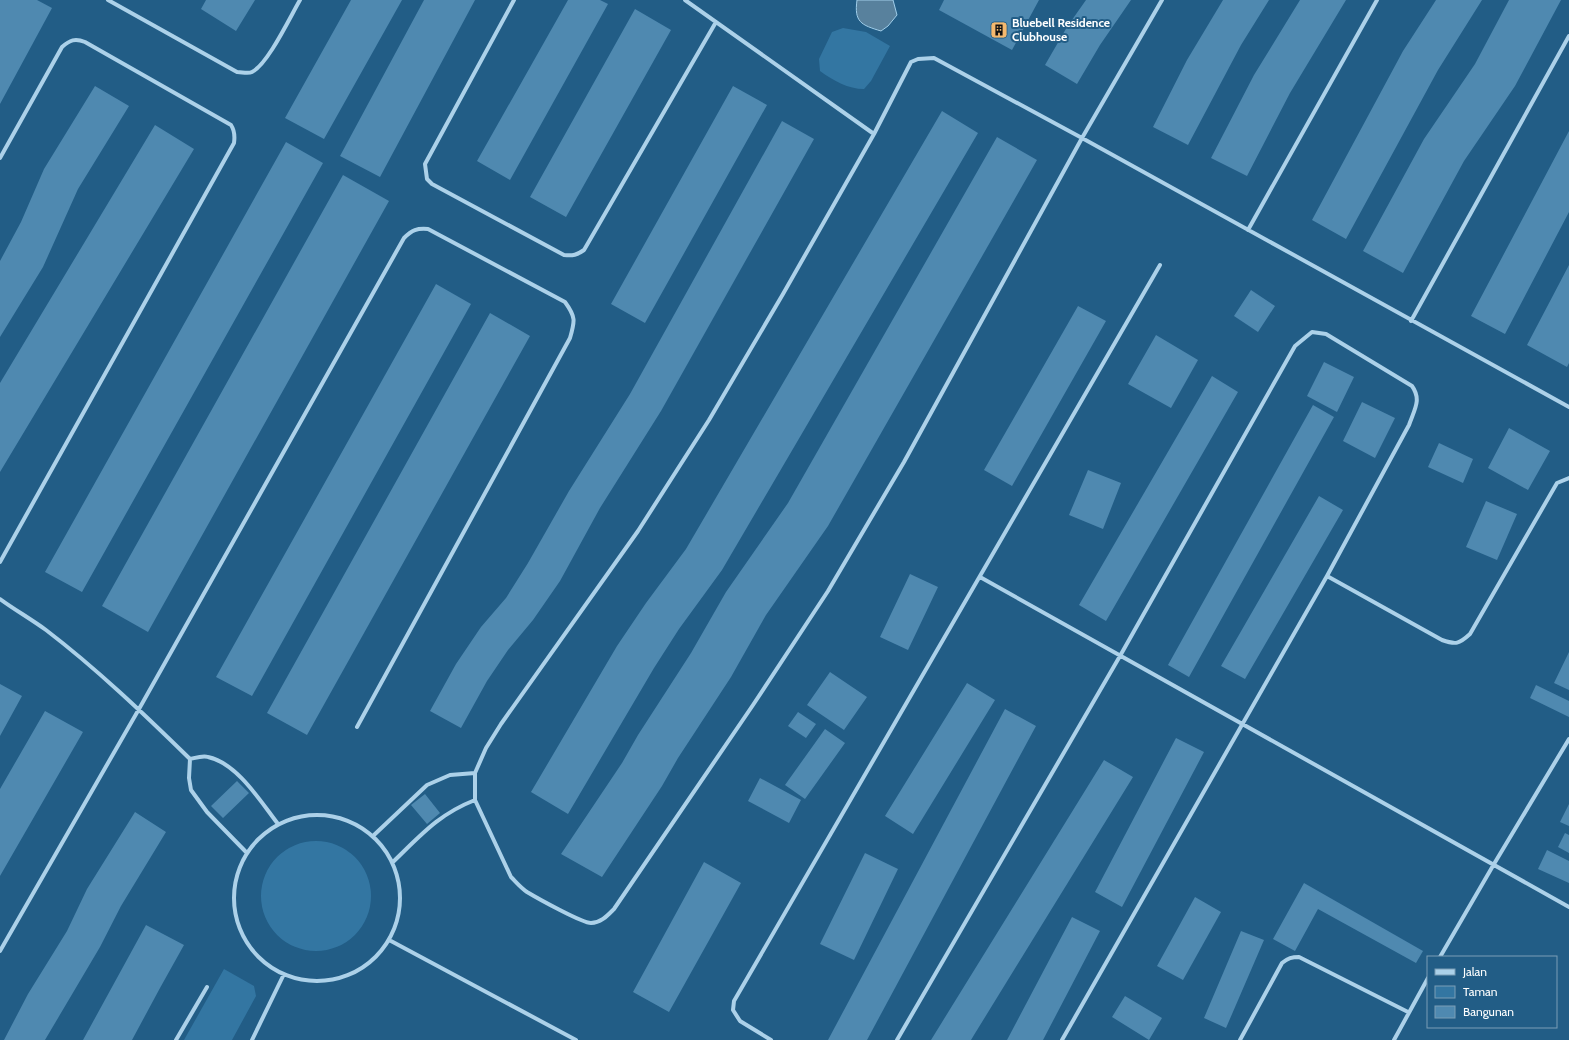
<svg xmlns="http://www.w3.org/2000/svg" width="1569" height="1040" viewBox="0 0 1569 1040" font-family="Cabin,sans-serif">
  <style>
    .green { fill: #3376a2 }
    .water { fill: #58819d; stroke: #a0ceea }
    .building { fill: #4f89b0 }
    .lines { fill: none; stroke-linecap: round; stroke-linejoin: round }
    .street { stroke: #acd1e9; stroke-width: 4 }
    .labels { text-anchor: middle; stroke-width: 4; stroke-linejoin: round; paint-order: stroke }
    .poi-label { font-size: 12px; font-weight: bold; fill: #fff; stroke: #225d86; text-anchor: start }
  </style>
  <rect width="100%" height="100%" fill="#225d86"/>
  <path class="green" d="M843,28L866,32L890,46L871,81L864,89C848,89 834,81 820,71L819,59L832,32Z
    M261 896a55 55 0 1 1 110 0a55 55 0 1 1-110 0Z
    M224,969L254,986L256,996L232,1040H184Z"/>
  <path class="water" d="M857,0H893L897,15L888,26L881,31C861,25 854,22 857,0Z"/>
  <path class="building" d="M0,0H37L52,8L0,104Z
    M206,0H255L236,31L201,9Z
    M351,0H402L324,139L285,118Z
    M424,0H475L380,177L340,156Z
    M568,0H600L608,4L510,180L477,161Z
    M944,0H1039L1012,50L939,10Z
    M1086,0H1131L1100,45L1077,84L1045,65L1067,27Z
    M1223,0H1269L1241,45L1188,145L1153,127L1187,60Z
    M1300,0H1346L1290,93L1247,176L1211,158L1254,75Z
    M1436,0H1482L1438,70L1346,239L1312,220L1403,51Z
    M1509,0H1561L1515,86L1464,161L1403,273L1363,251L1424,139L1475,64Z
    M635,9L671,30L566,217L530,197Z
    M95,86L129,106L78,189L43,267L0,337V261L21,222L44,169Z
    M733,86L767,105L645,323L611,304Z
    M942,111L978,133L722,570L679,629L654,668L568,814L531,792L617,646L646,603L686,549Z
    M782,121L814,139L661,411L600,508L560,581L533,620L508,650L487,681L461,728L430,711L456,664L481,627L506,598L528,563L569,491L630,394Z
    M155,125L194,149L0,472V383Z
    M1569,131V212L1505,334L1471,316Z
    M997,137L1037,160L828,526L766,615L731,677L678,758L662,786L602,877L561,854L622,763L638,735L691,653L726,592L788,503Z
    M286,142L323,163L82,592L45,572Z
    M343,175L389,201L148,632L102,606Z
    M1569,265V363L1567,367L1527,345Z
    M436,284L471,304L252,696L216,677Z
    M1251,290L1275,306L1258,332L1234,316Z
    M1078,306L1106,321L1012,486L984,470Z
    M490,313L530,336L307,735L267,713Z
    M1156,335L1198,360L1171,408L1128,384Z
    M1324,362L1354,377L1337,412L1307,396Z
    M1212,376L1238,392L1106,621L1079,605Z
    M1362,402L1395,418L1375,458L1343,441Z
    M1313,405L1334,417L1189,677L1168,665Z
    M1509,428L1550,451L1528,490L1488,468Z
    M1439,443L1473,459L1463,483L1428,467Z
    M1088,470L1121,483L1103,529L1069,515Z
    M1319,496L1343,510L1245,679L1221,666Z
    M1486,501L1517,514L1497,560L1466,547Z
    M910,574L938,587L908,650L880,637Z
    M1569,652V690L1554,683Z
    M830,672L867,697L844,730L807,705Z
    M967,683L995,700L913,834L885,816Z
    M0,684L22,696L0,736Z
    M1536,685L1569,701V717L1530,698Z
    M1005,709L1036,726L1009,776L867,1040H828Z
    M45,711L83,732L0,876V789Z
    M798,712L816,724L806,738L788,726Z
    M825,729L845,743L805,799L785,785Z
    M1176,738L1204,752L1122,907L1095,892Z
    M1104,760L1133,777L974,1035L971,1040H931Z
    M760,778L801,800L789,823L748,801Z
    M237,781L249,793L223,818L211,806Z
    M425,794L440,813L427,824L411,805Z
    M1569,804V826L1560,822Z
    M135,812L166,832L121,906L100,947L45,1040H4L28,994L67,931L87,889Z
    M1565,833L1569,835V853L1558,847Z
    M1547,850L1569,861V883L1538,869Z
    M865,853L898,869L854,960L820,944Z
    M704,862L741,883L669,1012L633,992Z
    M1304,883L1423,951L1416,963L1318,909L1295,951L1273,939Z
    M1195,897L1221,912L1183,980L1157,966Z
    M1072,917L1100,931L1043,1040H1007Z
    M146,925L184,945L160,988L132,1040H83Z
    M1241,931L1264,940L1226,1028L1204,1018Z
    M1125,996L1162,1018L1149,1040L1112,1017Z"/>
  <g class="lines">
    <path class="street" d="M108,0L237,72C242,72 248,74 252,72C268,64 290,17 300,0
      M514,0L425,164L427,179L432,184L564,255C573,256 577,255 584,250L716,22
      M685,0L874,134
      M1162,0L1082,138L904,462L828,591L753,705L614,909C608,915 601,923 591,923C582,923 537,898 527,892C521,888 516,882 511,877L475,800V773L486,748L501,724L638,531L709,420L783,294L874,134L911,62L918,59L934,58L1082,138L1569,407
      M0,158L62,47C70,40 75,38 85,42L231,125C235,131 235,136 234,143L0,562
      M1248,230L1377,0
      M1411,321L1569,36
      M1327,576L1442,640C1456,645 1459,644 1470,634L1557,483L1569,478
      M980,577L1569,907
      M0,599C15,610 31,619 46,630C97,669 144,714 190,759L189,778L191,790L207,812L247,853
      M190,759C195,758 203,755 208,757C237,763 261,802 278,824
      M234 898a83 83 0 1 1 166 0a83 83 0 1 1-166 0Z
      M374,835L427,785L450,775L475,773
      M394,861C421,835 439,814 475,800
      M391,941L576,1040
      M0,951L139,709L404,238C412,230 417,228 428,229L565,302C576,317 575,321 570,338L357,727
      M1440,957L1494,864L1569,739
      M176,1040L207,987
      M252,1040L284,974
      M771,1040L740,1021L733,1010L734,1001L1160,265
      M897,1040L1120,656L1295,346L1312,332L1326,334L1412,386C1422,400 1414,410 1409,425L1327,576L1062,1040
      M1240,1040L1282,963C1288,958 1292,957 1299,957L1408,1012
      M1394,1040L1428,978"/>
  </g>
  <defs>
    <g id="building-square" transform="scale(0.9)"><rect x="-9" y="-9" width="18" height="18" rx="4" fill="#f5b96e" stroke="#225d86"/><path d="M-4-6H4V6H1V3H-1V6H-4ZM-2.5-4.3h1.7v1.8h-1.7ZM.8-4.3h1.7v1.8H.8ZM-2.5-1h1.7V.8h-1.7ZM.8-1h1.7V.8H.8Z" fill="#111"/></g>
  </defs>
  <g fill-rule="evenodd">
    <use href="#building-square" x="999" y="30"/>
  </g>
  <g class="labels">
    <g class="poi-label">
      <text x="1012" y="27">Bluebell Residence<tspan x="1012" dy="14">Clubhouse</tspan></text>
    </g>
  </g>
  <rect x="1427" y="956" width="130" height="72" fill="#225d86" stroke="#7a9eb6"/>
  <rect x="1435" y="969" width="20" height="6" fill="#acd1e9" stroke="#7a9eb6"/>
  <text x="1463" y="976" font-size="12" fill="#ffffff">Jalan</text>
  <rect x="1435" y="986" width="20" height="12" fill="#3376a2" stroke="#7a9eb6"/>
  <text x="1463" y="996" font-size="12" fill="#ffffff">Taman</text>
  <rect x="1435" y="1006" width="20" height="12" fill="#4f89b0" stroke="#7a9eb6"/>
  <text x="1463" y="1016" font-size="12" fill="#ffffff">Bangunan</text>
</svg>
